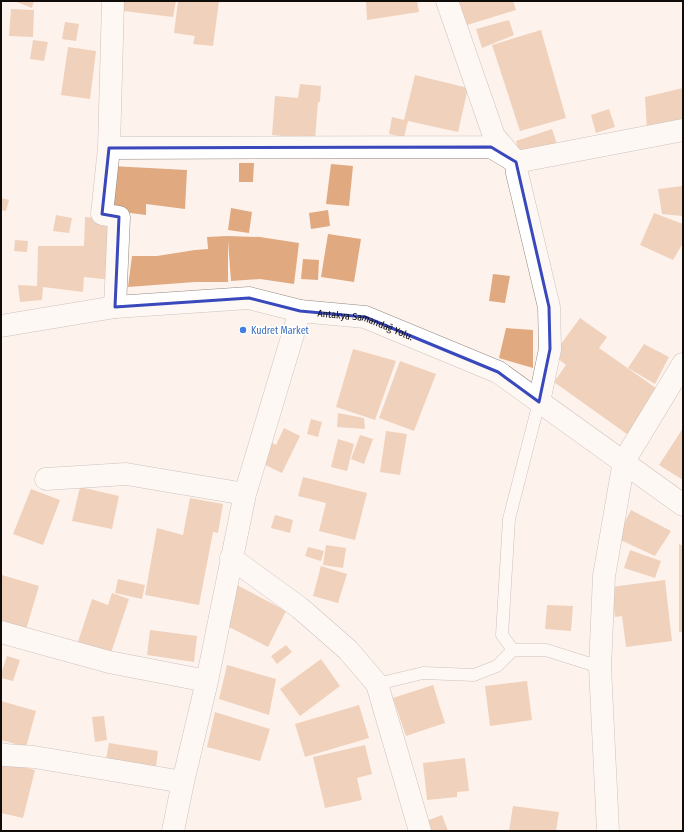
<svg xmlns="http://www.w3.org/2000/svg" width="684" height="832" viewBox="0 0 684 832" font-family="'Fira Sans Condensed',sans-serif">
  <style>
    .building { fill: #e1a97f }
    .lines { fill: none; stroke-linecap: round; stroke-linejoin: round }
    .lane-casing { stroke: #938880; stroke-width: 13 }
    .street-casing { stroke: #938880; stroke-width: 23 }
    .secondary-casing { stroke: #938880; stroke-width: 23 }
    .lane { stroke: #fff; stroke-width: 12 }
    .street { stroke: #fff; stroke-width: 22 }
    .secondary { stroke: #fff; stroke-width: 22 }
    .marked { fill: none; stroke: #3948bb; stroke-width: 3; stroke-linejoin: round }
    .shop-dot { fill: #3f7fe0; stroke: #fff; stroke-width: 1.5 }
    .labels { text-anchor: middle; stroke-width: 3; stroke-linejoin: round; paint-order: stroke }
    .street-label { font-size: 10px; fill: #100c09; stroke: #fff }
    .shop-label { font-size: 10px; fill: #366cbe; stroke: #fff; text-anchor: start }
  </style>
  <rect width="100%" height="100%" fill="#fef3ec"/>
  <path class="building" d="M14,1H34L32,8Z
    M124,1H176L173,17L123,11Z
    M178,1H219L213,46L193,44L195,36L174,33Z
    M366,1H417L419,12L367,20Z
    M459,1H513L516,10L467,25Z
    M11,9L34,10L33,37L9,36Z
    M509,20L514,35L482,48L476,29Z
    M65,22L79,24L76,41L62,39Z
    M541,30L566,118L520,131L492,45Z
    M33,40L48,42L44,61L30,59Z
    M68,47L96,51L90,99L61,95Z
    M415,75L468,88L458,132L408,121L404,137L389,134L392,117L404,120Z
    M300,84L321,86L320,102H318L315,139L272,135L275,96L298,98Z
    M683,88V123L647,130L645,97Z
    M609,109L615,127L596,133L591,115Z
    M552,129L557,144L520,155L516,141Z
    M239,163H254L253,182H239Z
    M331,164L353,166L349,206L326,204Z
    M111,166L187,170L185,209L146,204V215L107,210Z
    M683,186V216L662,214L658,189Z
    M1,198L9,200L6,211L1,210Z
    M231,208L252,212L249,233L228,230Z
    M328,210L330,226L311,229L309,213Z
    M654,213L683,224V243L673,260L640,245Z
    M56,215L72,218L69,233L53,231Z
    M85,217L115,220L112,280L84,277L83,292L43,287L42,300L20,302L18,285L37,286L38,246H84Z
    M328,234L361,239L354,282L321,277Z
    M227,236L260,237L299,243L294,284L260,279L231,281L228,241V282H195L128,287L132,256H157L195,250L208,249L207,237Z
    M15,240L28,241L27,252L14,251Z
    M303,259L319,260L318,280L301,279Z
    M493,274L510,276L505,303L489,301Z
    M580,318L607,337L599,348L663,393L631,437L554,382L566,365L553,355Z
    M506,328L533,330V368L499,358Z
    M644,344L669,357L655,384L628,368Z
    M353,349L396,361L375,420L336,407Z
    M400,361L436,374L414,431L379,418Z
    M338,413L364,418L365,429L337,427Z
    M311,419L322,422L318,437L307,434Z
    M284,428L300,436L282,473L261,463L271,442L276,445Z
    M683,428V480L659,465Z
    M386,431L407,434L400,475L380,472Z
    M360,435L373,439L364,464L351,459Z
    M338,439L354,444L347,471L331,467Z
    M303,477L367,493L355,540L319,531L326,503L298,496Z
    M80,487L119,496L112,529L72,521Z
    M31,489L60,500L43,545L13,534Z
    M190,498L223,504L218,533L213,532L199,605L145,595L157,528L183,535Z
    M631,510L671,531L655,556L616,538Z
    M275,515L293,520L290,533L271,528Z
    M679,544L683,546V632H679Z
    M326,545L346,548L343,568L323,565Z
    M308,547L324,551L321,561L305,556Z
    M630,550L661,561L655,578L624,568Z
    M321,566L347,574L338,603L313,596Z
    M2,575L39,586L25,633L1,625V578Z
    M118,579L145,585L142,599L115,593Z
    M665,580L672,641L626,647L622,616L615,617L611,587Z
    M237,585L286,611L268,647L223,624Z
    M112,593L129,599L111,653L78,642L92,599L108,605Z
    M547,605L573,606L571,631L545,629Z
    M150,630L197,636L194,662L147,655Z
    M286,645L292,652L277,664L271,656Z
    M7,656L20,660L13,681L1,678V674Z
    M321,659L340,686L300,716L280,689Z
    M227,665L276,679L269,715L219,699Z
    M527,681L532,720L490,726L485,686Z
    M433,685L445,723L406,736L393,698Z
    M1,701L36,711L26,747L1,740Z
    M359,705L369,738L305,757L295,724Z
    M215,712L270,729L260,761L207,747Z
    M104,716L107,740L95,742L92,717Z
    M109,743L158,751L156,767L106,759Z
    M365,745L372,774L357,778L362,800L325,808L313,757Z
    M465,758L469,791L457,792V797L427,800L423,763Z
    M1,762L35,770L23,818L1,813Z
    M513,806L559,812L556,831H509Z
    M442,815L448,831H430L426,821Z"/>
  <g class="lines">
    <g class="lane-casing">
      <path id="lane" d="M513,650L502,635L509,519L539,402
        M377,684L423,673L474,675L497,666L513,650H546L600,667"/>
    </g>
    <g class="street-casing">
      <path id="street" d="M113,1L109,148L102,214L119,217L115,307
        M447,1L494,136L516,162L517,173L549,307L550,349L539,402
        M109,148L491,147L516,162L683,130
        M46,479L126,474L245,494
        M231,558L300,608L348,650L377,684L420,831
        M1,632L109,662L207,681
        M1,754L5,755L34,757L183,782
        M173,831L183,782L207,681L245,494L300,311
        M608,831L600,667L604,576L624,461L683,364"/>
    </g>
    <g class="secondary-casing">
      <g id="secondary">
        <path id="s1" d="M1,326L115,307L249,298L300,311L365,317L498,372L683,505"/>
      </g>
    </g>
    <use href="#lane" class="lane"/>
    <use href="#street" class="street"/>
    <use href="#secondary" class="secondary"/>
  </g>
  <path d="M0 0H684V832H0ZM491,147L516,162L549,307L550,349L539,402L498,372L365,317L300,311L249,298L115,307L119,217L102,214L109,148Z" fill="#fef3ec" fill-opacity=".55" fill-rule="evenodd"/>
  <path class="marked" d="M491,147L516,162L549,307L550,349L539,402L498,372L365,317L300,311L249,298L115,307L119,217L102,214L109,148Z"/>
  <circle class="shop-dot" cx="243" cy="330" r="4"/>
  <g class="labels">
    <g class="street-label">
      <text dy="4" stroke="none"><textPath href="#s1" startOffset="370">Antakya Samandağ Yolu.</textPath></text>
    </g>
    <g class="shop-label">
      <text x="251" y="334">Kudret Market</text>
    </g>
  </g>
  <rect width="684" height="832" fill="none" stroke="#100c09" stroke-width="4"/>
</svg>
